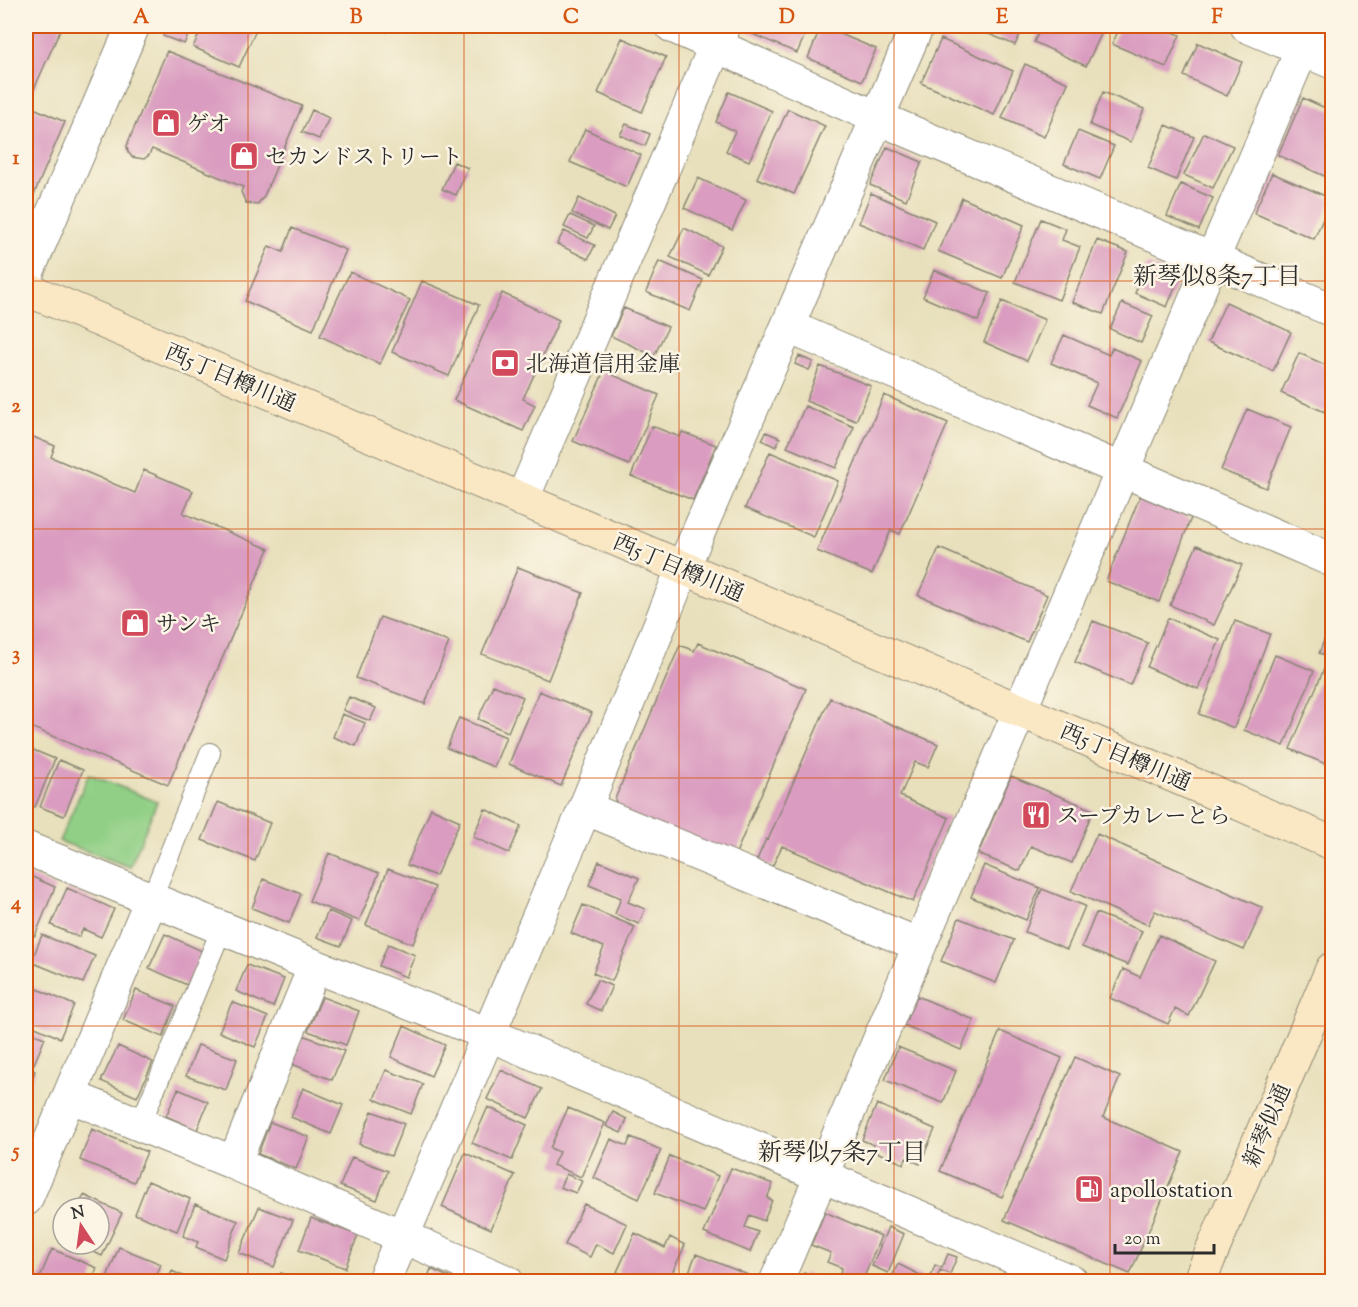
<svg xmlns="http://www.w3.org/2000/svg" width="1358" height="1307" viewBox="0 0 1358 1307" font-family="'Sorts Mill Goudy','Noto Serif JP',serif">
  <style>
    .green { fill: #90cf85; stroke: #5e7d58; stroke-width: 1.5 }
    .building { fill: #da9cc0 }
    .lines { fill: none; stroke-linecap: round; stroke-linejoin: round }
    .lane-casing { stroke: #8a8674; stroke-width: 22 }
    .street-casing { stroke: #8a8674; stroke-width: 35 }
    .secondary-casing { stroke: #8a8674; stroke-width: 35 }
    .lane { stroke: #fff; stroke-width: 20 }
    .street { stroke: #fff; stroke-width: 33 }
    .secondary { stroke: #fae7c3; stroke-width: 33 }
    .grid { fill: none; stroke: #d5540f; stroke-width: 1.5; stroke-opacity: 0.55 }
    .labels { text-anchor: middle; stroke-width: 5; stroke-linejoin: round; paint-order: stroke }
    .poi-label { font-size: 22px; fill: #2b2b2b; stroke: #fcf5e5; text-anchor: start }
    .street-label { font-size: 22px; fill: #2b2b2b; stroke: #fcf5e5 }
    .neighbourhood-label { font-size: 24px; fill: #2b2b2b; stroke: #fcf5e5 }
    .neatline { fill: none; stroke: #d5540f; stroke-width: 2 }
    .grid-label { font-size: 20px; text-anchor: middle; font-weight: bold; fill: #d5540f }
  </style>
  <rect width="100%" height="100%" fill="#fcf5e5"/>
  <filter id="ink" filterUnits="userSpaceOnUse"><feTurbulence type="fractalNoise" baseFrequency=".0167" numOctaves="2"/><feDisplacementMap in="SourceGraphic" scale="12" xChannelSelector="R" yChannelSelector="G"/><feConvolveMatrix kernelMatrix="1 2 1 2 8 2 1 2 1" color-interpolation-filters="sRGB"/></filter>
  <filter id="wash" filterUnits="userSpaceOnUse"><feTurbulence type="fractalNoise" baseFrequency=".008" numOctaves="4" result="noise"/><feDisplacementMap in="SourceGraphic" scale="24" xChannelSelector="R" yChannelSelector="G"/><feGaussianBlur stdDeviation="1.35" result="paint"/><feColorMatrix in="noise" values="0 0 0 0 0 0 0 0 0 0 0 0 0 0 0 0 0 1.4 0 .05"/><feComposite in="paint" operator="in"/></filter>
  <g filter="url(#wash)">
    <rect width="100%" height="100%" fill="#e8e0bc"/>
    <path class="green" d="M89,774L157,802L130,867L59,841Z"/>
    <g id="blocks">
      <path class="building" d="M26,26H62L27,105L65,122L26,213Z
        M167,26H176L190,31L184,44L163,36Z
        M203,26H252L257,28L239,67L193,47Z
        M372,26H390L387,32Z
        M751,26H803L808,28L797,53L748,32Z
        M821,26L876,49L862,81L808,58Z
        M865,26H883L880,32Z
        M970,26H1024L1015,45Z
        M1042,26H1105L1086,66L1034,42Z
        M1132,26H1158L1180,35L1166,67L1112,44L1120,27L1130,31Z
        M622,38L666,57L642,112L598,93Z
        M941,39L1013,71L994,115L921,83Z
        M1198,43L1242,62L1227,96L1184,76Z
        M167,51L302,106L264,196L257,205L246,203L241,192L243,187L152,149L149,155L144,159L132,157L128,152L127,146L129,140Z
        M1025,64L1068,83L1044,137L1002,118Z
        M729,92L772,111L749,161L726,151L735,131L716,122Z
        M1103,92L1144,109L1131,142L1090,125Z
        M1303,98L1332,111L1331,179L1278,155Z
        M788,109L825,126L794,194L757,178Z
        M312,110L329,118L319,139L302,132Z
        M626,124L650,134L645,146L620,135Z
        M1166,125L1194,137L1176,180L1148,168Z
        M585,129L641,155L627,187L570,162Z
        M1078,131L1114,146L1100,179L1064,164Z
        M1204,133L1233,146L1213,188L1184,175Z
        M887,147L922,162L906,200L870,185Z
        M454,162L468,168L456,195L442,189Z
        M1272,173L1332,199L1314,239L1254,213Z
        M698,178L746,200L732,230L684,208Z
        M1181,184L1213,198L1199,230L1167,216Z
        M871,193L935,221L923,250L859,223Z
        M579,198L615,216L608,230L572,213Z
        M962,198L1024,225L1002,278L938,251Z
        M570,215L594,226L588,238L564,227Z
        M1041,219L1066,229L1062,240L1080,247L1059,300L1015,282Z
        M292,228L346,250L313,330L245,301L269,246L283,252Z
        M684,228L722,246L708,275L670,257Z
        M564,231L595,245L588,259L557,244Z
        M1097,240L1128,252L1103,314L1072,302Z
        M659,261L703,280L690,311L646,292Z
        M1147,264L1179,277L1167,307L1135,293Z
        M934,270L990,293L978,321L923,297Z
        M350,272L410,300L380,364L320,336Z
        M422,281L479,305L449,376L392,352Z
        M502,293L559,320L523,399L535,405L523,431L454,400Z
        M1002,301L1045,320L1027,361L984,342Z
        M1226,302L1291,332L1273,371L1208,342Z
        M1122,303L1153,316L1141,343L1110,329Z
        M624,308L668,327L654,356L611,336Z
        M1064,335L1109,355L1112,348L1142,361L1117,418L1087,405L1097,383L1051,363Z
        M1299,353L1332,368V415L1281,393Z
        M799,356L813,362L809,370L795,364Z
        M820,366L871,386L856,421L806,401Z
        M604,371L659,395L629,465L573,441Z
        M884,395L948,423L900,534L891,530L872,574L817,551Z
        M805,406L854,427L836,468L787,447Z
        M1247,409L1291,427L1266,488L1221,470Z
        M652,426L680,437L682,432L716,445L693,500L631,476Z
        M766,432L780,438L776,447L762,440Z
        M26,434L55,446L51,457L135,493L144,470L193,491L183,513L269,549L168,785L26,725Z
        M770,452L838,481L814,537L745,508Z
        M1140,496L1191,518L1159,602L1106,581Z
        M1197,545L1242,565L1214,625L1170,605Z
        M939,548L1047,595L1027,642L918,595Z
        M518,567L583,593L548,680L482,654Z
        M380,617L449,642L425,704L356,678Z
        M1168,618L1220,640L1198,689L1147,667Z
        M1093,621L1148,643L1130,685L1075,662Z
        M1235,621L1270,634L1234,728L1199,714Z
        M1332,621V763L1328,765L1290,749L1329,657L1319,653Z
        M698,643L806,689L733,860L619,812L615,799L680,645L694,651Z
        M1275,655L1314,671L1284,746L1244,730Z
        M493,685L523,697L508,732L478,719Z
        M539,691L592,713L561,786L509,764Z
        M349,697L376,708L370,721L343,710Z
        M830,698L938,744L928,767L915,762L900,796L949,818L913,902L782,846L772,867L757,860L766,839L768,840Z
        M342,714L365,723L356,746L333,737Z
        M459,718L506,737L494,767L447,748Z
        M26,747L55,759L35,807L26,803Z
        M59,760L83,770L64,816L40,807Z
        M1011,776L1093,810L1072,863L1031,846L1020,871L978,854Z
        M218,802L270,823L255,861L202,840Z
        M431,808L460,821L436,876L407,865Z
        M485,809L521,826L509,853L473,837Z
        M1097,834L1263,908L1244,950L1155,911L1148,925L1071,891Z
        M329,853L379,873L359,921L309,901Z
        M599,861L639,878L628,902L645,909L639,924L615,914L621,898L589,885Z
        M984,865L1040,888L1026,920L971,897Z
        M388,869L435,887L413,944L366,925Z
        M26,874L55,887L35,936L26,932Z
        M263,879L301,894L289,923L252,908Z
        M67,888L114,909L101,937L83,929L79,937L51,925Z
        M1042,889L1085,906L1067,949L1025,932Z
        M583,905L635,927L612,981L593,973L604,947L571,933Z
        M328,911L352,921L341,946L317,937Z
        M1096,913L1142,931L1128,965L1082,947Z
        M959,918L1014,940L996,983L941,961Z
        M165,934L202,951L187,985L149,968Z
        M42,935L95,956L83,983L31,962Z
        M1159,935L1215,961L1189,1016L1175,1009L1168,1024L1110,998L1123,969L1140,977Z
        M388,944L415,955L406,977L379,966Z
        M247,965L284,979L273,1007L236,991Z
        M597,980L612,986L601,1011L586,1004Z
        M26,984L74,1005L60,1038L26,1023Z
        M136,990L175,1006L163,1037L123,1020Z
        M917,996L974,1020L961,1050L904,1025Z
        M322,997L359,1011L346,1045L308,1031Z
        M232,1002L268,1017L255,1047L219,1032Z
        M404,1026L445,1045L431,1076L391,1057Z
        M26,1031L45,1038L34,1064L26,1060Z
        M1000,1031L1062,1058L1002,1197L940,1171Z
        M303,1035L344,1051L332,1080L292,1064Z
        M198,1045L237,1059L226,1090L186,1076Z
        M118,1046L153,1062L137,1097L101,1081Z
        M898,1047L956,1071L943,1103L885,1080Z
        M1075,1057L1120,1077L1103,1117L1183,1152L1130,1274L1004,1220Z
        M26,1067L35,1071L26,1096Z
        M386,1070L423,1084L411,1114L374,1099Z
        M501,1070L542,1089L528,1118L487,1099Z
        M303,1088L343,1105L331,1134L291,1117Z
        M178,1089L208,1102L197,1130L166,1116Z
        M877,1104L935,1129L920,1164L906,1158L904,1164L872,1150L874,1145L862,1140Z
        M488,1107L527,1125L512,1160L472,1143Z
        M568,1108L605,1123L581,1177L553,1165L559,1152L550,1148Z
        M372,1111L404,1124L391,1156L359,1144Z
        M613,1112L627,1119L621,1133L606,1126Z
        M270,1122L309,1137L296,1169L258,1154Z
        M92,1129L147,1152L134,1182L80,1160Z
        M631,1137L661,1150L639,1199L594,1178L611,1139L627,1146Z
        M465,1153L515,1175L491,1229L442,1207Z
        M670,1156L718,1176L703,1212L655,1193Z
        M352,1157L388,1171L377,1200L340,1186Z
        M731,1168L773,1184L767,1198L772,1200L764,1221L750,1215L745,1227L758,1232L750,1252L704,1233Z
        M566,1174L582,1181L576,1193L560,1187Z
        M148,1181L190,1199L177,1231L135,1214Z
        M84,1195L122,1213L102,1256L77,1244H99V1208H78Z
        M195,1204L238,1221L224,1259L196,1247L198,1242L183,1236Z
        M584,1204L627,1224L614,1253L596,1244L590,1257L565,1245Z
        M259,1207L293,1220L274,1267L239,1253Z
        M825,1212L881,1236L862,1282H853L839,1276L842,1268L827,1262L831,1253L811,1245Z
        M311,1218L358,1235L345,1268L299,1250Z
        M888,1227L904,1234L888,1273L872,1266Z
        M635,1233L665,1248L670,1237L685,1245L668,1282H637L617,1272Z
        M119,1247L161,1264L154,1282H105Z
        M52,1249L97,1268L91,1282H38Z
        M696,1254L748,1275L746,1282H685Z
        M948,1254L957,1257L950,1274L940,1270L937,1278L931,1276L935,1265L942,1268Z
        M898,1264L934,1282H889Z
        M431,1269L459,1282H426Z
        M172,1271L195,1282H167Z
        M281,1273L301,1281V1282H277Z
        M804,1273L825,1282H800Z"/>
    </g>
  </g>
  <g filter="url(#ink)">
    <use href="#blocks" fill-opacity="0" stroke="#8a8674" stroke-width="1.5"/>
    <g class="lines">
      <g class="lane-casing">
        <path id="lane" d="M151,900L210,753
          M140,1125L222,928"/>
      </g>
      <g class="street-casing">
        <path id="street" d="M672,26L878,118L1332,310
          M1247,26L1332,62
          M26,275L133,26
          M789,327L1332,560
          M522,500L724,26
          M585,808L920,945
          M26,848L315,966L488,1034L1072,1282
          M70,1096L234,1163L507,1282
          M234,1163L315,966
          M26,1199L151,900
          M383,1282L585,808L683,568L917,26
          M776,1282L1312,26"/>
      </g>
      <g class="secondary-casing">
        <path id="secondary" d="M26,289L1332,843
          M1199,1282L1332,969"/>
      </g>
      <use href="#lane" class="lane"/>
      <use href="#street" class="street"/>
      <use href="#secondary" class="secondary"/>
    </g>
  </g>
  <path class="grid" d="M248,26V1282M464,26V1282M679,26V1282M894,26V1282M1110,26V1282M26,281H1332M26,529H1332M26,778H1332M26,1026H1332"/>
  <defs>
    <g id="shop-square" transform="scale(1.5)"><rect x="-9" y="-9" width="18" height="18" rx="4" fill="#d1495b" stroke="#fcf5e5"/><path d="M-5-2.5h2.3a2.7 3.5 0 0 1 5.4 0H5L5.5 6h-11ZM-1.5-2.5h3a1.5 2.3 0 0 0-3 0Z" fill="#fff"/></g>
    <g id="bank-square" transform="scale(1.5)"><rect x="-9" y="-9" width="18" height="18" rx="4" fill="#d1495b" stroke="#fcf5e5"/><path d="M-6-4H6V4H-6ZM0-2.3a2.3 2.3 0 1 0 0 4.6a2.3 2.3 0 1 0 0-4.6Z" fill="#fff"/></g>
    <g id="restaurant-square" transform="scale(1.5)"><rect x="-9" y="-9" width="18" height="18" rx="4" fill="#d1495b" stroke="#fcf5e5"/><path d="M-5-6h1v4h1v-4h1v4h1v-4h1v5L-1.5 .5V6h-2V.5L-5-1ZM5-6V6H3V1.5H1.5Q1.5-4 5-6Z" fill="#fff"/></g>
    <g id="fuel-square" transform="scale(1.5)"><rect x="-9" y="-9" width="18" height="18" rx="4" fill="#d1495b" stroke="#fcf5e5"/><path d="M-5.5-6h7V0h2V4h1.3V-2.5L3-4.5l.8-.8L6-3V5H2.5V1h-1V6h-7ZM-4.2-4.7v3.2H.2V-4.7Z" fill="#fff"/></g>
  </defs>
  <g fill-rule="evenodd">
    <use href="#shop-square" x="166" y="123"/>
    <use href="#shop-square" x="244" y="156"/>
    <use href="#bank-square" x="505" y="363"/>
    <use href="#shop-square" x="135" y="623"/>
    <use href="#restaurant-square" x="1036" y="815"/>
    <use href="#fuel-square" x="1089" y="1189"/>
  </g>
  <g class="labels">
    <g class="poi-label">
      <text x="187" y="131">ゲオ</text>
      <text x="265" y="164">セカンドストリート</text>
      <text x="526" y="371">北海道信用金庫</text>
      <text x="156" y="631">サンキ</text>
      <text x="1057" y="823">スープカレーとら</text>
      <text x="1110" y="1197">apollostation</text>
    </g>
    <g class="street-label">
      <text transform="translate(231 377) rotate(23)" y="8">西5丁目樽川通</text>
      <text transform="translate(679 567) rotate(23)" y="8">西5丁目樽川通</text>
      <text transform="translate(1126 756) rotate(23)" y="8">西5丁目樽川通</text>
      <text transform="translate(1266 1125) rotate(-67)" y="8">新琴似通</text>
    </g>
    <g class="neighbourhood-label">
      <text x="1217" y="284">新琴似8条7丁目</text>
      <text x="842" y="1160">新琴似7条7丁目</text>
    </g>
  </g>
  <rect width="1358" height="1307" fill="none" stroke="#fcf5e5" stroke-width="66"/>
  <g transform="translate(81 1226) rotate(347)"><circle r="28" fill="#fcf5e5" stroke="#a8a49b" stroke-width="1.5"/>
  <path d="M0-4.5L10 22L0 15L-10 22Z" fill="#d1495b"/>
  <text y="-9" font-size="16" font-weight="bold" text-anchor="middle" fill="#2b2b2b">N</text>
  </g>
  <path d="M1115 1244v9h99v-9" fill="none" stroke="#2b2b2b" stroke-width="3"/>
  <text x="1124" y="1244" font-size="18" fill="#2b2b2b" stroke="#fcf5e5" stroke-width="4.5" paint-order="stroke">20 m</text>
  <rect x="33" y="33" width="1292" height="1241" class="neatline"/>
  <g class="grid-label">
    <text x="141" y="23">A</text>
    <text x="356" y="23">B</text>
    <text x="571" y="23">C</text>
    <text x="787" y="23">D</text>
    <text x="1002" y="23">E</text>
    <text x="1217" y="23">F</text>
    <text x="16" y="164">1</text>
    <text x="16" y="412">2</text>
    <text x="16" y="660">3</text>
    <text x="16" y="909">4</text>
    <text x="16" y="1157">5</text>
  </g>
</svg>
